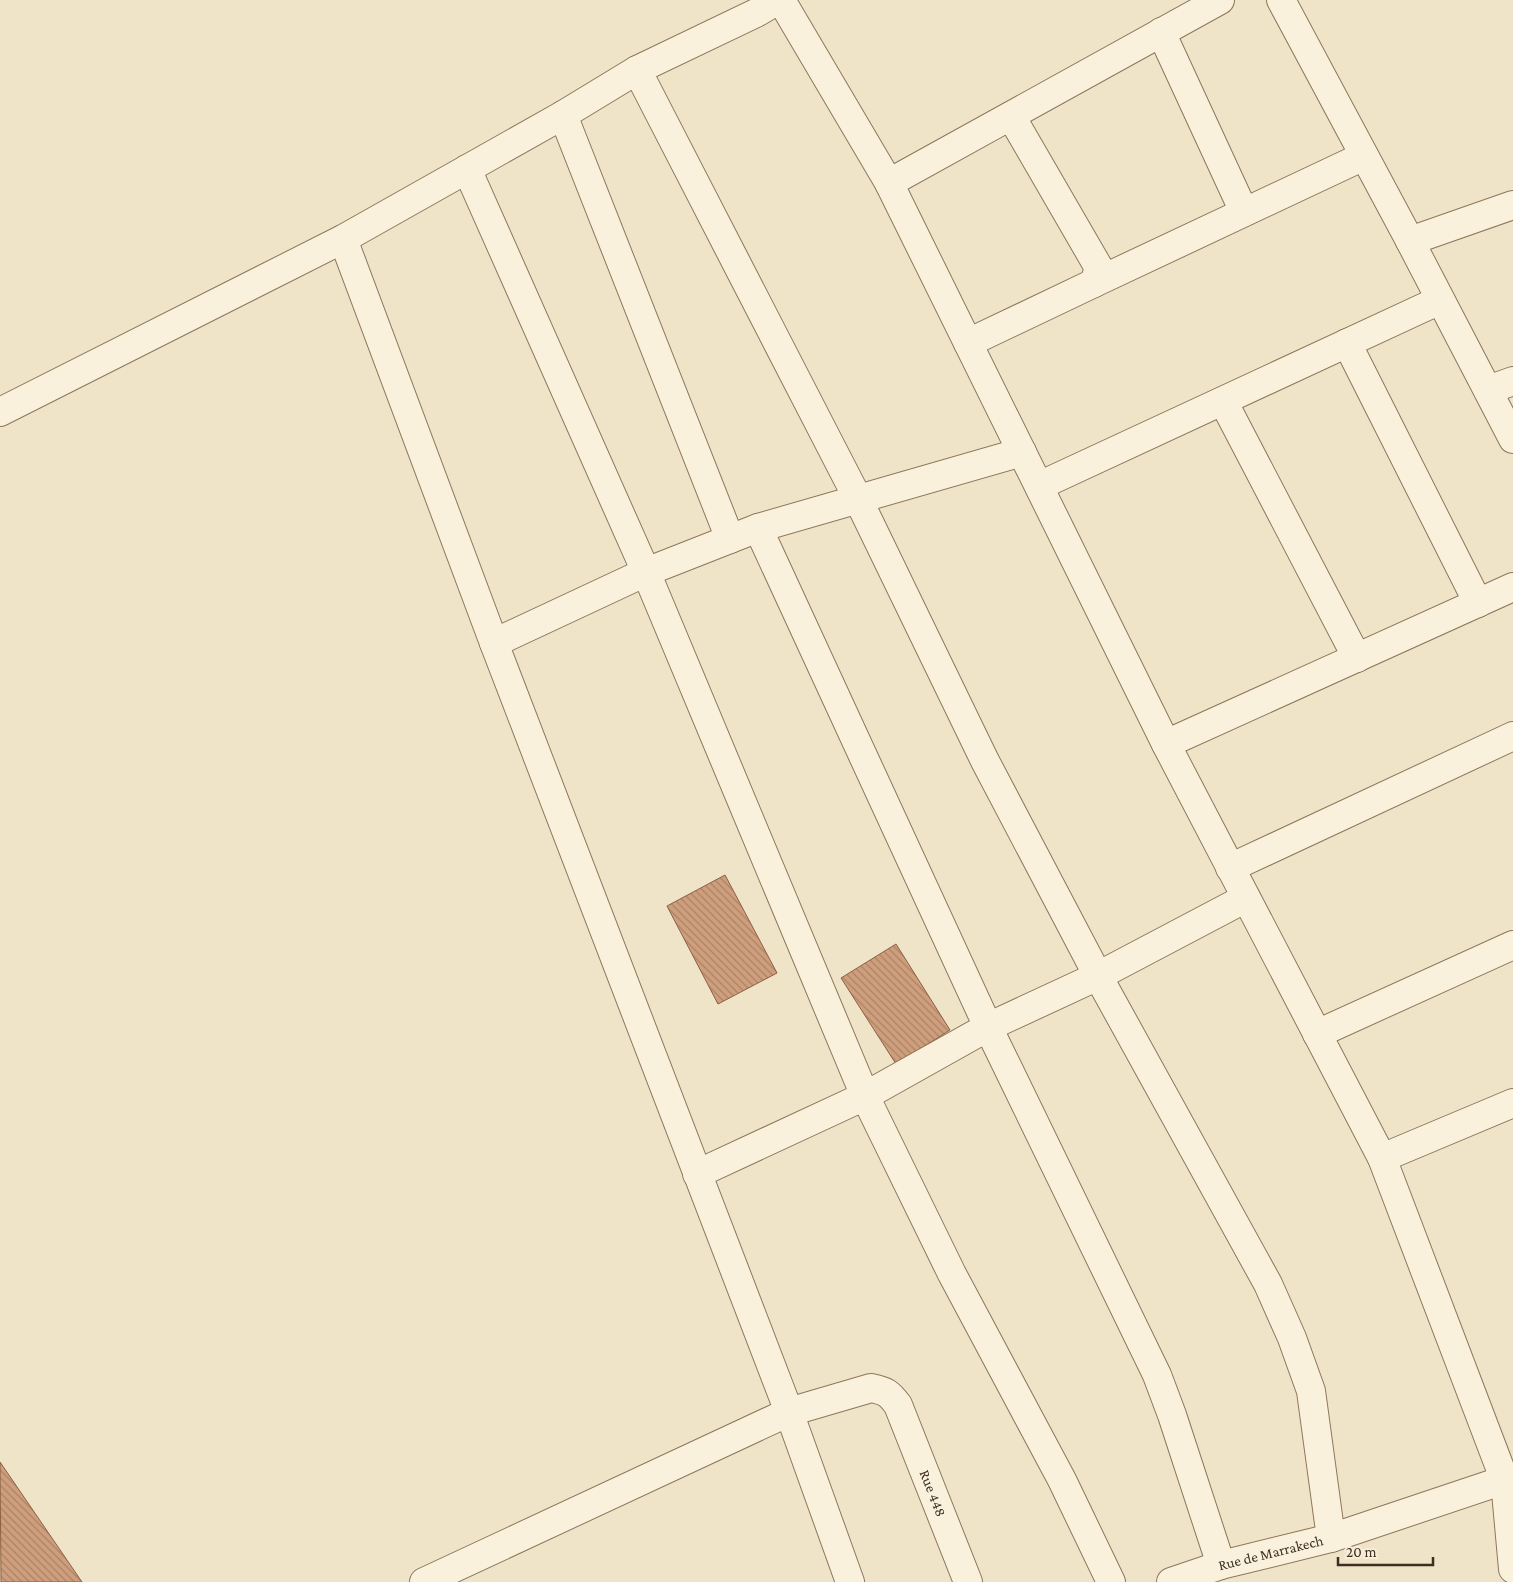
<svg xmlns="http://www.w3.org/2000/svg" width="1513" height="1582" viewBox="0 0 1513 1582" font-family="'Crimson Pro',serif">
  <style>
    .building { fill: url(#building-back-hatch); stroke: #8d5f41 }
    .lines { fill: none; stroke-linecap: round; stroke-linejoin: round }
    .minor-casing { stroke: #8d765c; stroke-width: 30 }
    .minor { stroke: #faf1dc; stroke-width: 28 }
    .labels { text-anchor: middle; stroke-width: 4.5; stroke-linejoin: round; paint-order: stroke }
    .street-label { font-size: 15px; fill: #3d2e20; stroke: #f7eed8 }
  </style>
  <defs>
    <pattern id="building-back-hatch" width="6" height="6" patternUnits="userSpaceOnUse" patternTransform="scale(1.25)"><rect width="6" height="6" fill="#cf9f7d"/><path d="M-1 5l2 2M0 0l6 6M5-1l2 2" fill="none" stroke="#a98266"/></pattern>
  </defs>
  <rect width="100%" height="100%" fill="#f0e4c8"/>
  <path class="building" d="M725,875L777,973L718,1004L667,906Z
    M896,944L950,1030L896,1064L841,978Z
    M0,1462L82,1582H1Z"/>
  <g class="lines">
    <g class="minor-casing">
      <g id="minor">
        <path d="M781,0L889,183L1166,744L1382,1158L1505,1481L1513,1569"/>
        <path d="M1281,0L1410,241L1513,439"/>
        <path d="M1161,32L1244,212"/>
        <path d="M637,70L858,499L985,761L1098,976L1268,1284L1292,1338L1311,1391L1331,1538"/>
        <path d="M563,115L730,539"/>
        <path d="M467,169L646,572L865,1096L952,1274L1062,1480L1111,1582"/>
        <path d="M889,183L1220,0"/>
        <path d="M343,239L494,643L789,1412L850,1582"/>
        <path d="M1410,241L1513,205"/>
        <path d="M1094,283L1364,156"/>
        <path d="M968,343L1094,283L1099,268L1011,116"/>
        <path d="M1347,343L1478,603"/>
        <path d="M1488,390L1513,381"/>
        <path d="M1223,401L1357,658"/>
        <path d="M0,412L343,239L563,115L637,70L758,12L778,0"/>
        <path d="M1039,486L1440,300"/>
        <path d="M758,528L988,1027L1157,1375L1172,1415L1221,1565"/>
        <path d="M494,643L646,572L758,528L1022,452"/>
        <path d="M1166,744L1513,587"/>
        <path d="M1230,868L1513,736"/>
        <path d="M1317,1034L1513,945"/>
        <path d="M1382,1158L1513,1103"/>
        <path d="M697,1174L865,1096L988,1027L1098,976L1246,898"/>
        <path id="s1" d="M424,1582L789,1412L871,1388C886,1391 889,1393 898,1405L968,1582"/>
        <path id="s2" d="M1171,1582L1221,1565L1331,1538L1513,1477"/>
      </g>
    </g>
    <use href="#minor" class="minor"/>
  </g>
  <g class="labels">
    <g class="street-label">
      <text dy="5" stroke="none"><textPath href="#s1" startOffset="616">Rue 448</textPath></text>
      <text dy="5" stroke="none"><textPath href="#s2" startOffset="104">Rue de Marrakech</textPath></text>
    </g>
  </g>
  <path d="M1338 1557v8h95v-8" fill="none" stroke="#3d2e20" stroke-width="2.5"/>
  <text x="1346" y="1557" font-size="15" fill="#3d2e20" stroke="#f7eed8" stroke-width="4" paint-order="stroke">20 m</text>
</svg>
